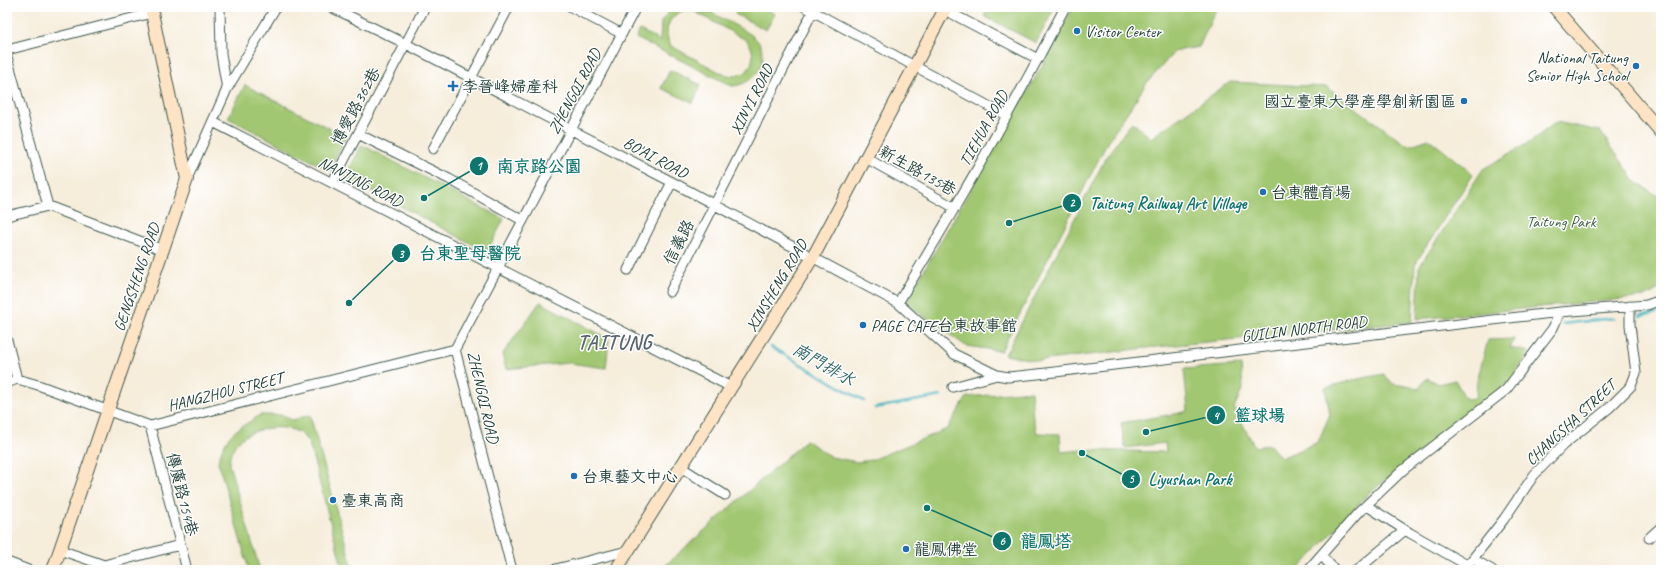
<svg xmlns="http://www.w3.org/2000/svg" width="1668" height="577" viewBox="0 0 1668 577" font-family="Caveat,'LXGW WenKai TC',sans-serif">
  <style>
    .green { fill: #a2c772; stroke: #608253; fill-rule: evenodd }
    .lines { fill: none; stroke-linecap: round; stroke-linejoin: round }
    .stream { stroke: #45b3c0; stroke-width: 2.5 }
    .street-casing { stroke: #3f574d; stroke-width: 11 }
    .secondary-casing { stroke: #3f574d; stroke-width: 14 }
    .street { stroke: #fff; stroke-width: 9 }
    .secondary { stroke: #fee4c5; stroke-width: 12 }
    .poi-dot { fill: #1f6fb2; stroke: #fff; stroke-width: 1.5 }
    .labels { text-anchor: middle; stroke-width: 3; stroke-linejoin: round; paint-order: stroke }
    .poi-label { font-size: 16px; fill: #1f3d34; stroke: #fff; text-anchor: start }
    .street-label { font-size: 16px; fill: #1f3d34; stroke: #fff }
    .park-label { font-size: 16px; fill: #406044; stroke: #fff }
    .water-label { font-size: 17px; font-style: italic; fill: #2c6665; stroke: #fff }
    .district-label { font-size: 20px; font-weight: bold; letter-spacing: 1px; fill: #5a6570; stroke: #fff }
    .leader { fill: none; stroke: #0f766e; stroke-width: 1.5 }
    .callout-dot { fill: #0f766e; stroke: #fff; stroke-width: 1.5 }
    .mark-label { font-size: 12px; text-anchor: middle; font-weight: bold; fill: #fff }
    .callout-label { font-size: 17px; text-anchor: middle; font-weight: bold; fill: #0f766e; stroke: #fff; stroke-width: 3; stroke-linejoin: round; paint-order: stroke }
  </style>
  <rect width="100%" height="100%" fill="#fff"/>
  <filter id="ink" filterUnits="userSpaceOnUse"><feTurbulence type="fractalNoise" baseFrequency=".025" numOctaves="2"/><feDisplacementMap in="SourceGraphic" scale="8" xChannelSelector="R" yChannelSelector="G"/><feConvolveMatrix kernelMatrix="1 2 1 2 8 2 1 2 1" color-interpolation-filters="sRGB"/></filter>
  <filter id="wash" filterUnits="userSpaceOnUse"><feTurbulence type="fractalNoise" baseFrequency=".012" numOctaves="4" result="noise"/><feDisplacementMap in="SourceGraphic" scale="16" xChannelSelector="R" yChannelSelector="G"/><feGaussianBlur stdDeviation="0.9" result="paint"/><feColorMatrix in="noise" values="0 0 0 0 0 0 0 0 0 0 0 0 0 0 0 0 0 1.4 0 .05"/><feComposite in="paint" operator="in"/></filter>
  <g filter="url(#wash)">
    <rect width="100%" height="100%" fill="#f6eddb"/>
    <path class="green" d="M672,7C680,7 692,5 699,7C706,9 748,32 753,36C775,55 757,85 732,86L636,38L640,30L660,41L661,22ZM686,10H692L746,40C755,49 755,63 745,73L733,76L723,74L671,46C662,31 669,14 686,10Z
      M739,7H762L775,14L766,30L735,14Z
      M989,7H1055L1036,43L984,16Z
      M1073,7H1217L1199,47L1175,51L1146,84L1107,143L1001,351L966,346L905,303L1045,61Z
      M670,70L701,85L693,103L661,88Z
      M1230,82L1327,87L1408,146L1429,139L1473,174L1415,264L1412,322L1146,348L1039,361L1005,355L1106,157L1132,122L1151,138Z
      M245,85L346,137L329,170L228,118Z
      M1556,122L1600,131L1636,182L1661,198V288L1645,297L1417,319L1419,267L1483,169L1530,142Z
      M362,145L504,219L487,252L345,177Z
      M540,302L609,339L606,368L569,363L506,369L502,355Z
      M1514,339L1510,348L1529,352L1513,379L1368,494L1298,570H660L806,440L831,457L857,462L871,460L947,429L967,397L1031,391L1033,419L1037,433L1060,434L1061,452L1084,450L1166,452L1165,443L1125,448L1121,423L1168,415L1169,418L1171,415L1188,411L1184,369L1241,365L1243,388L1234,408L1255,447L1270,445L1281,458L1318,442L1330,414L1325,388L1353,380L1384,374L1393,384L1419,388L1427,378L1439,384L1455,380L1466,399L1476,398L1477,381L1488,340Z
      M260,415H282L292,420L310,415L353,570H343L309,443C306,440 304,436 301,434C284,421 241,429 233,449C230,453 230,459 229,464L260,570H249L218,462C226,432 236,431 260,415Z"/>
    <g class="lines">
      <path class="stream" d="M1640,316L1657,313
        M1562,324L1614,318
        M771,347L864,401
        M875,408L941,396"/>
    </g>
  </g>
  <g filter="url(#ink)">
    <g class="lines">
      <g class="street-casing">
        <path id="street" d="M220,7L221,54L227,89
          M331,7L406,44L672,182L898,303L954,354L997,375L1008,377L1038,374L1560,312L1647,305L1661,300
          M571,7L622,34
          M805,7L1007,116
          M945,10L1038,59
          M7,50L152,13
          M7,57L48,206
          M213,122L731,387
          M358,134L449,179L522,220
          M433,149L509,7
          M866,158L955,208
          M187,179L227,89L276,7
          M332,183L425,7
          M7,216L48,206L163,250
          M628,270L672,182
          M670,292L815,7
          M898,303C957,206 1013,108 1065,7
          M7,340L17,379
          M7,383L17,379L38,385L150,426L455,349
          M953,387L997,375
          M150,426L187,570
          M679,466L725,495
          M1367,506L1410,533L1467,565
          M1649,538L1661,527
          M60,550L104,565L180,545
          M1321,555L1335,570
          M1473,559L1492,570
          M7,562L28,570
          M512,570L455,349L636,7
          M552,570L627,551
          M1308,570L1358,513L1403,470L1506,390L1553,328L1560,312
          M1357,570L1405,530
          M1464,570L1504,519L1534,475L1563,445L1609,408L1631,386L1636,373L1630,325V306"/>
      </g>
      <g class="secondary-casing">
        <path id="secondary" d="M1554,7L1661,132
          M53,570L187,179L152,13L154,7
          M616,570L813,257L946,7"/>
      </g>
      <use href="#street" class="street"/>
      <use href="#secondary" class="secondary"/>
    </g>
  </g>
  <g class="poi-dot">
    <circle cx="1077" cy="31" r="4"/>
    <circle cx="1636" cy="66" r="4"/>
    <path d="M451 80h4v4h4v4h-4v4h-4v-4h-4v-4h4z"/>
    <circle cx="1464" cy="101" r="4"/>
    <circle cx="1263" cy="192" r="4"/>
    <circle cx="863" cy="325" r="4"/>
    <circle cx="574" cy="476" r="4"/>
    <circle cx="333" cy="500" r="4"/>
    <circle cx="906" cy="549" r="4"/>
  </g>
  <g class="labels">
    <g class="poi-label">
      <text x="1085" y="37">Visitor Center</text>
      <text x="1628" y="63" text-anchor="end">National Taitung<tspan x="1628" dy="18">Senior High School</tspan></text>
      <text x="462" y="92">李晉峰婦產科</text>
      <text x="1456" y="107" text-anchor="end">國立臺東大學產學創新園區</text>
      <text x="1271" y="198">台東體育場</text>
      <text x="871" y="331">PAGE CAFE台東故事館</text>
      <text x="582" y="482">台東藝文中心</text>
      <text x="341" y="506">臺東高商</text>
      <text x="914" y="555">龍鳳佛堂</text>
    </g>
    <g class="street-label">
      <text transform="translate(574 91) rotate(-62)" y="6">ZHENGQI ROAD</text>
      <text transform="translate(751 99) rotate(-63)" y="6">XINYI ROAD</text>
      <text transform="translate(355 106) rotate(-62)" y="6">博愛路362巷</text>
      <text transform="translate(983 128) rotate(-61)" y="6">TIEHUA ROAD</text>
      <text transform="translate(656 157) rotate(28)" y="6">BO'AI ROAD</text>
      <text transform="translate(918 170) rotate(29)" y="6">新生路135巷</text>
      <text transform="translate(361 181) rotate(27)" y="6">NANJING ROAD</text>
      <text transform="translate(678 242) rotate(-63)" y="6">信義路</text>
      <text transform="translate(136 277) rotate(-71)" y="6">GENGSHENG ROAD</text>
      <text transform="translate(776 285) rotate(-59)" y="6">XINSHENG ROAD</text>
      <text transform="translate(1304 328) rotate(-7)" y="6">GUILIN NORTH ROAD</text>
      <text transform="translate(225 391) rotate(-14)" y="6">HANGZHOU STREET</text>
      <text transform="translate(484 397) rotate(77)" y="6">ZHENGQI ROAD</text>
      <text transform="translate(1570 422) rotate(-43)" y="6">CHANGSHA STREET</text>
      <text transform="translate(183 494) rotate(76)" y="6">傳廣路154巷</text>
    </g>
    <g class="park-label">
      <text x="1561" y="227">Taitung Park</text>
    </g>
    <g class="water-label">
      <text transform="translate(824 364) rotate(30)" y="6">南門排水</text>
    </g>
    <g class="district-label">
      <text x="615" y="349">TAITUNG</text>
    </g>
  </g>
  <path class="leader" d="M424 198L479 166M1009 223L1072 203M349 303L401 253M1146 432L1216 415M1082 453L1131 479M927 508L1002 541"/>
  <g class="callout-dot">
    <circle cx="424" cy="198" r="4"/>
    <circle cx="1009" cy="223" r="4"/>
    <circle cx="349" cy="303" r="4"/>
    <circle cx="1146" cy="432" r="4"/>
    <circle cx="1082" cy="453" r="4"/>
    <circle cx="927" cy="508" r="4"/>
    <circle cx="479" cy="166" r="10"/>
    <circle cx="1072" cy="203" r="10"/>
    <circle cx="401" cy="253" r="10"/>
    <circle cx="1216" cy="415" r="10"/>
    <circle cx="1131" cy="479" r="10"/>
    <circle cx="1002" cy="541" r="10"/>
  </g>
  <g class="mark-label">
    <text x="479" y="170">1</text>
    <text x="1072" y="207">2</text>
    <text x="401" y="258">3</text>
    <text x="1216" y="420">4</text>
    <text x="1131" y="483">5</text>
    <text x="1002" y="545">6</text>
  </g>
  <g class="callout-label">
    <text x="539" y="172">南京路公園</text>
    <text x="1168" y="209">Taitung Railway Art Village</text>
    <text x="470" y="259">台東聖母醫院</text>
    <text x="1260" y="421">籃球場</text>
    <text x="1190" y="485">Liyushan Park</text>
    <text x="1046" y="547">龍鳳塔</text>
  </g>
  <rect width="1668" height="577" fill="none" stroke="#fff" stroke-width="24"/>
</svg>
